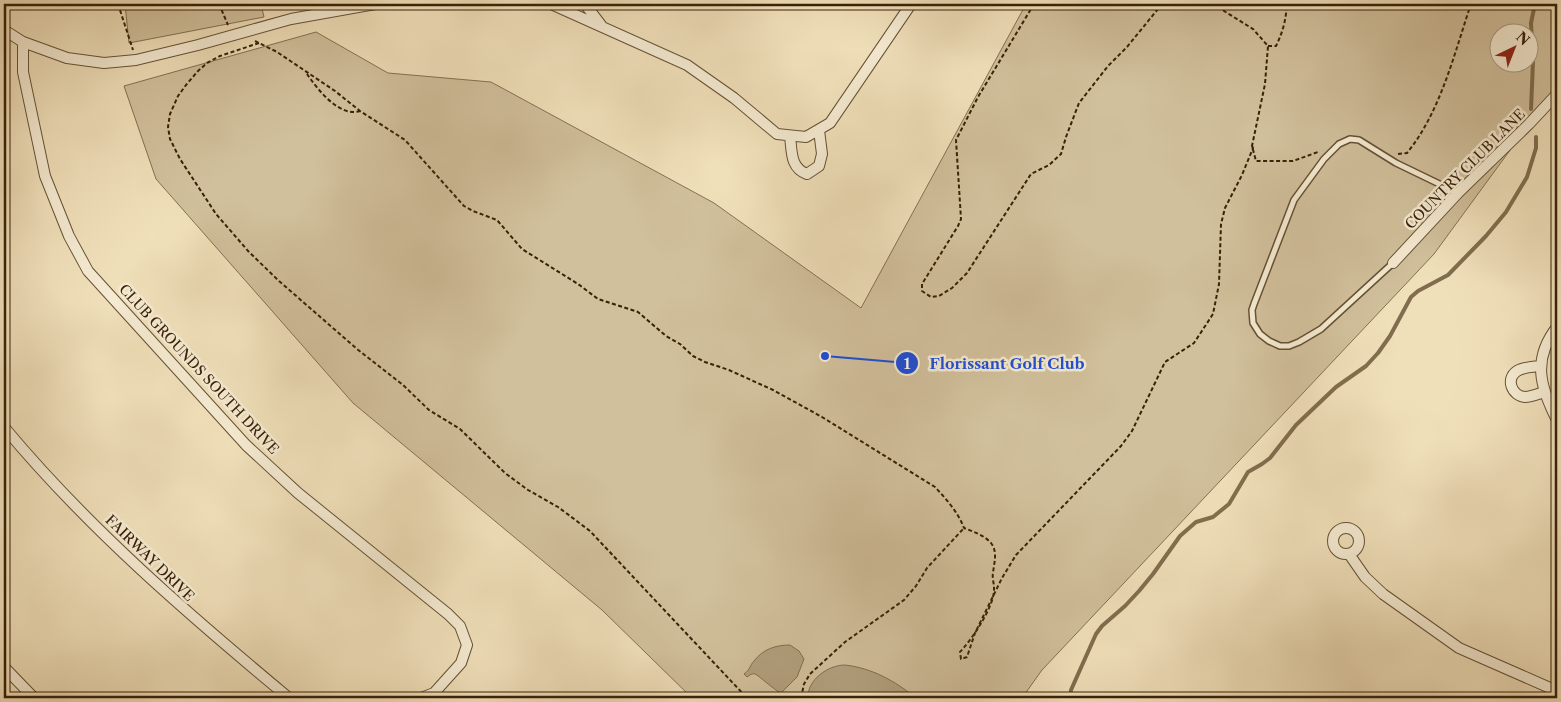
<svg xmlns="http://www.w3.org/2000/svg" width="1561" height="702" viewBox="0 0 1561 702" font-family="'Libre Caslon Text',serif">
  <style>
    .green { fill: #d1c09c; stroke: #847052; fill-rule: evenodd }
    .water { fill: #b19f7d; stroke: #816d4e }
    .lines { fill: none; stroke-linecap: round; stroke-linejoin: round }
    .stream { stroke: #816d4e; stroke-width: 4 }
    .service-casing { stroke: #665134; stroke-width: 8 }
    .minor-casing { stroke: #665134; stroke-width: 12 }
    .path { stroke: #382107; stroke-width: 2; stroke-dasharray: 4 2.5; stroke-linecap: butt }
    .service { stroke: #f5ebd2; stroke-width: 5 }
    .minor { stroke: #f5ebd2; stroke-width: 10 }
    .labels { text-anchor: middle; stroke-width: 5; stroke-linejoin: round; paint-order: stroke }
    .street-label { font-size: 14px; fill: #382107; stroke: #f5ebd2 }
    .leader { fill: none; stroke: #1d4ed8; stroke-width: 2 }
    .callout-dot { fill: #1d4ed8; stroke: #f5ebd2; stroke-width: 2 }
    .mark-label { font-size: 15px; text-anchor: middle; font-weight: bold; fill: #fff }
    .callout-label { font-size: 15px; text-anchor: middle; font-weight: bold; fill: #1d4ed8; stroke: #f5ebd2; stroke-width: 5; stroke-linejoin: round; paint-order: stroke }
  </style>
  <rect width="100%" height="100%" fill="#f0e0ba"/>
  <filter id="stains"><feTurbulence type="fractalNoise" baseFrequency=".004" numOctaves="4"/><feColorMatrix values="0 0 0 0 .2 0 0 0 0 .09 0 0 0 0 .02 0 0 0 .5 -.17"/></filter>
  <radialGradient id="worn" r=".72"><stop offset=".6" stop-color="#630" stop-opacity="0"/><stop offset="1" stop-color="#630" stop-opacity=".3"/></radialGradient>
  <path class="green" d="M125,4H261L264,17L129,43Z
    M1026,4H1557V86L1434,254L1042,670L1022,698H692L602,610L353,403L156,179L124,86L316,32L388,73L491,82L714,203L861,308ZM1498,32H1528V62H1498Z"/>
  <path class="water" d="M790,645L799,651L804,659L797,677L781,693C774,690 757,674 755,674C752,673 750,675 747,677L744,674C750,670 750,665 754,661C763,649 776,645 790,645Z
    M845,665C872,668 895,681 916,698H808C807,680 828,665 845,665Z"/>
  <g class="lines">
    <path class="stream" d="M1531,109L1533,62L1531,23L1535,4
      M1070,698L1071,690L1096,634L1102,626L1125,606L1139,591L1153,574L1180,536L1196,522L1213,517L1229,504L1248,472L1262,464L1270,458L1296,425L1336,387L1366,366L1378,353L1390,336L1411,297L1418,291L1448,275L1486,236L1506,212L1527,177L1536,148V137"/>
    <g class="service-casing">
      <path id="service" d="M1393,263L1321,329L1299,342L1289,346H1280L1269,341L1260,334L1253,323L1252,310L1254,304L1294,200L1324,159L1339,144L1350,139L1359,140L1396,163L1458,193"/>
    </g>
    <g class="minor-casing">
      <path id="minor" d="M551,4L687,65L734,98L777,134L806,137L830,123L911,4
        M585,4L601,25
        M4,30L23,42L67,58L104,63L136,60L198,45L291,19L375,4
        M23,42V72L45,176L69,236L88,271L246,445L298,493L448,614L460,626L467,645L461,663L434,693L421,698
        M790,136C792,151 790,168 807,174L819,166L822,154L819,130
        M1393,263L1458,193L1529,124L1557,94
        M1557,327C1532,359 1540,387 1557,420
        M1540,366C1532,367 1523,367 1517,371C1505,379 1512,396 1525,397C1531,397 1538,394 1544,392
        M4,427C88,528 188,614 289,698
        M1333 541a13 13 0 1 1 26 0a13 13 0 1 1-26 0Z
        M1349,554L1365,577L1383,594L1459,648L1557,691
        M4,667L34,698"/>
    </g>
    <path class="path" d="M118,4L133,50
      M219,4L228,25
      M1034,4L978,97L956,140L961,219L958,226L922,284V291L931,297L939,296L952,288L967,273L1031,174L1049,165L1061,154L1066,137L1079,103L1108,66L1127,47L1162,4
      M1221,4L1224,11L1253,29L1268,46L1265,84L1252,146L1256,161H1293L1318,152
      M255,41L277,52L335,91L360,111L405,140L464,206L473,211L497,220L522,249L578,284L598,299L638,312L666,336L680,344L693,356L705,362L729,370L773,390L822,417L935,487C946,499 958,512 964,528C974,532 984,535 991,543C998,552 994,563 993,573C992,578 994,583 994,588C995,606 972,639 960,652L961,659L967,657L975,633L1002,578L1016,555L1121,446L1132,431L1165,362L1194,343L1213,314L1219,284L1221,224L1225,208L1242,175L1253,148L1252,146
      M259,43L220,56L207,63L198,71L186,85L178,96L170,114L168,127L170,139L180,159L216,214L249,252L279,281L357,349L403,385L429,410L460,429L505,473L528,490L558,507L590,531L747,698
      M1268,46H1276C1283,32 1286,19 1287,4
      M307,74C317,89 340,118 360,111
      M1398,154L1407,153C1441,111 1454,54 1471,4
      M801,698L804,684L810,674L845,642L904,600L916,586L927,568L964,528"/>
    <use href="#service" class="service"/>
    <use href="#minor" class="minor"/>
  </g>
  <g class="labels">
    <g class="street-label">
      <text transform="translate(1465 169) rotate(-45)" y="5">COUNTRY CLUB LANE</text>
      <text transform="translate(199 369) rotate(47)" y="5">CLUB GROUNDS SOUTH DRIVE</text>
      <text transform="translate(150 558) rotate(44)" y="5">FAIRWAY DRIVE</text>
    </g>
  </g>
  <path class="leader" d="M825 356L907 363"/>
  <g class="callout-dot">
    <circle cx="825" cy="356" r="5"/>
    <circle cx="907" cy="363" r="12"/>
  </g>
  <g class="mark-label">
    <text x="907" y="369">1</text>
  </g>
  <g class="callout-label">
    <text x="1007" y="369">Florissant Golf Club</text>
  </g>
  <rect width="1561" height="702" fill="none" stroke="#f0e0ba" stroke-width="20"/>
  <rect x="5" y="5" width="1551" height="692" fill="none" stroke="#382107" stroke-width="2.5"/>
  <rect x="10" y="10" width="1541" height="682" fill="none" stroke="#382107"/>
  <g transform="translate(1514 48) rotate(43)"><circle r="24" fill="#f5ebd2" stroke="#a99a81"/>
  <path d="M0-4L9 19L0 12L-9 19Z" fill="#8f2418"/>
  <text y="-8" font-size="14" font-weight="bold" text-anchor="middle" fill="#382107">N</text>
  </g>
  <rect width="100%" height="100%" filter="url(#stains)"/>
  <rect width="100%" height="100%" fill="url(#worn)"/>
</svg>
